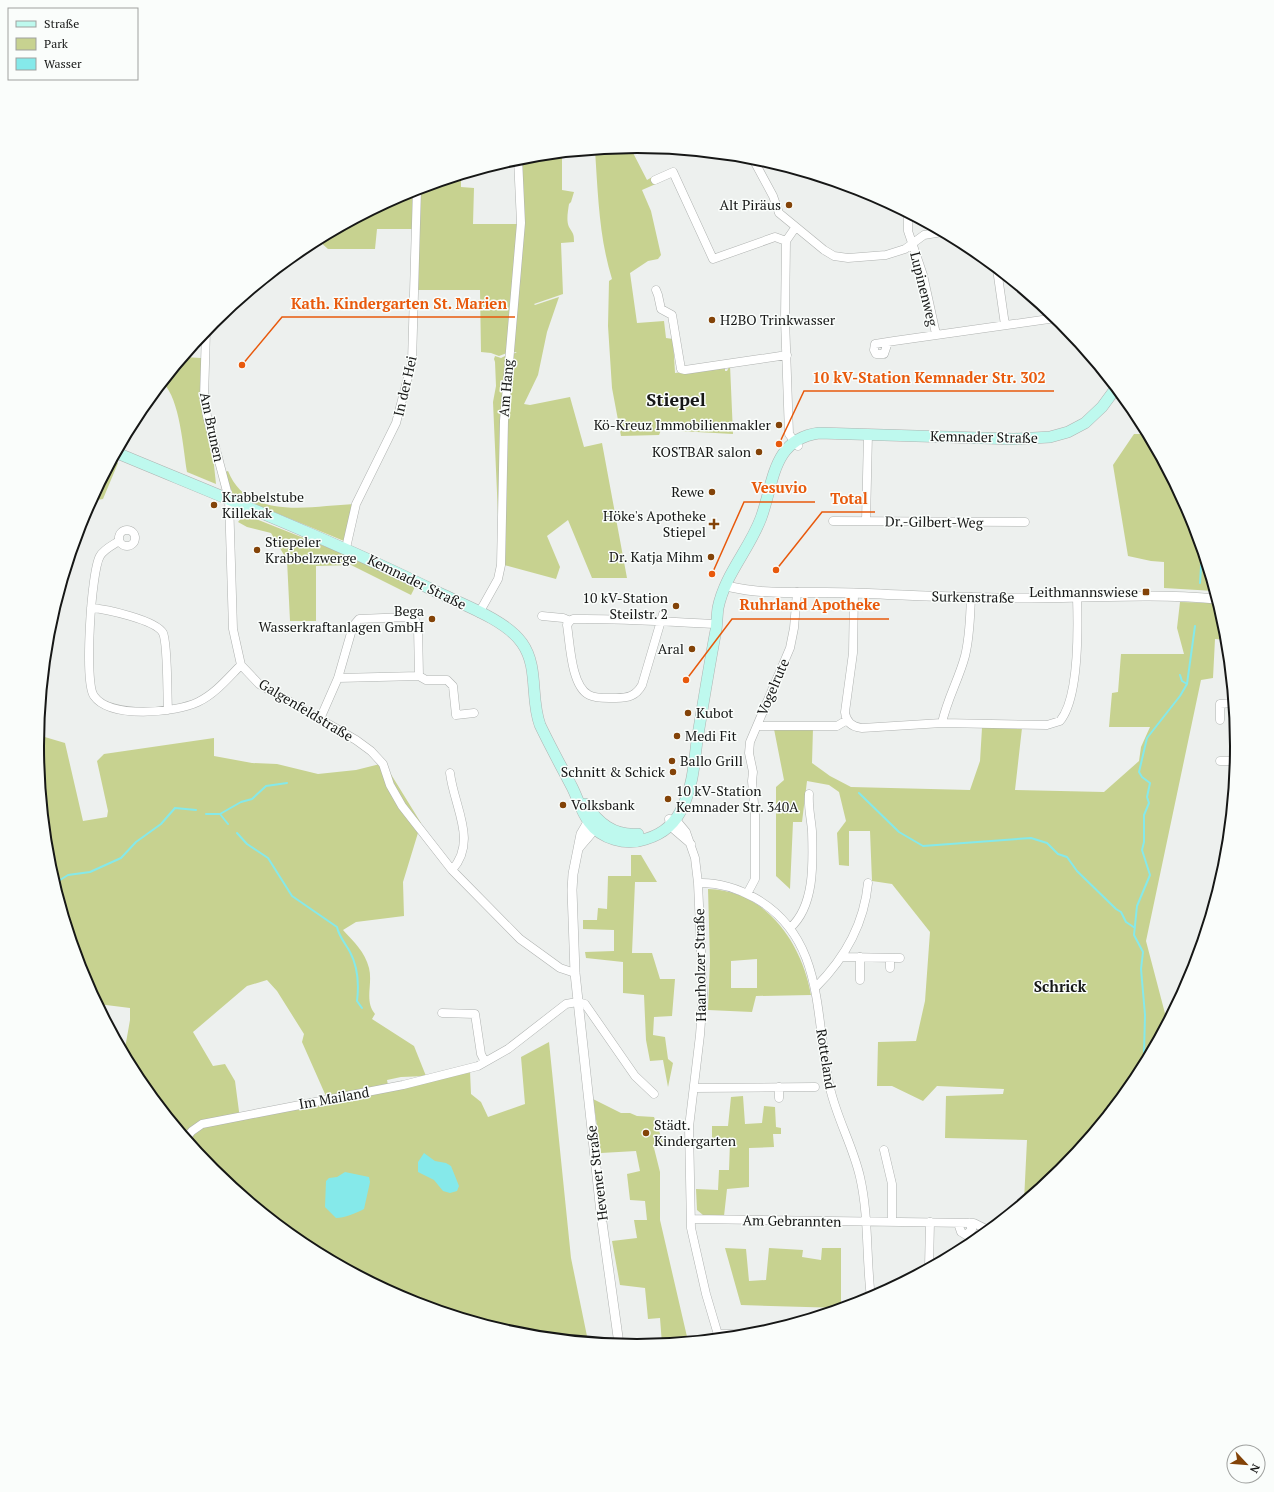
<svg xmlns="http://www.w3.org/2000/svg" width="1274" height="1492" viewBox="0 0 1274 1492" font-family="'PT Serif',serif">
  <style>
    .green { fill: #c7d290; fill-rule: evenodd }
    .water { fill: #85e9ea }
    .lines { fill: none; stroke-linecap: round; stroke-linejoin: round }
    .stream { stroke: #85e9ea; stroke-width: 2 }
    .minor-casing { stroke: #afb2b0; stroke-width: 9 }
    .tertiary-casing { stroke: #afb2b0; stroke-width: 10 }
    .secondary-casing { stroke: #afb2b0; stroke-width: 12 }
    .minor { stroke: #fff; stroke-width: 8 }
    .tertiary { stroke: #fff; stroke-width: 9 }
    .secondary { stroke: #bef9ee; stroke-width: 11 }
    .poi-dot { fill: #834308; stroke: #fafdfb; stroke-width: 1.5 }
    .labels { text-anchor: middle; stroke-width: 3; stroke-linejoin: round; paint-order: stroke }
    .poi-label { font-size: 14px; fill: #161716; stroke: #fafdfb; text-anchor: end }
    .street-label { font-size: 14px; fill: #161716; stroke: #fafdfb }
    .neighbourhood-label { font-size: 15px; font-weight: bold; fill: #161716; stroke: #fafdfb }
    .district-label { font-size: 18px; font-weight: bold; fill: #161716; stroke: #fafdfb }
    .rim { fill: none; stroke: #161716; stroke-width: 2 }
    .leader { fill: none; stroke: #e8590c; stroke-width: 1.5 }
    .callout-dot { fill: #e8590c; stroke: #fafdfb; stroke-width: 1.5 }
    .callout-label { font-size: 15px; text-anchor: middle; font-weight: bold; fill: #e8590c; stroke: #fafdfb; stroke-width: 3; stroke-linejoin: round; paint-order: stroke }
  </style>
  <rect width="100%" height="100%" fill="#edf0ee"/>
  <path class="green" d="M630,147L647,180L654,176L658,183L642,190L651,211L661,255L658,259L648,261L630,273L637,323L664,321L666,338L673,339L675,373L725,366V371H727L730,365L733,434L661,430L659,435L621,436L612,388L608,326L609,281L612,279C599,237 598,194 595,150Z
    M562,153V190L574,192L571,202L569,204C568,211 566,221 569,227C573,234 574,233 574,242L561,243L563,294L534,304L535,305L559,297L547,332L538,375L524,404L530,405L570,397L584,447L602,443L627,578H592L568,520L547,536L560,567L556,579L504,565L505,444L511,355L517,352H514L521,157Z
    M461,175V187L474,188L473,224H518L507,353L499,356L491,353L481,352L480,290H418L419,188Z
    M415,189L413,229H377L375,249H328L318,240L408,192Z
    M507,355L498,515L493,402L496,386L495,362L494,359L495,356L501,358Z
    M184,357L201,358L202,407L213,456L216,484L187,472C183,448 180,399 163,383Z
    M1134,434H1147L1191,517L1214,591L1164,588V562L1151,561L1128,556L1113,465Z
    M113,460L118,463L103,499L91,501Z
    M228,471C248,521 311,506 354,504L344,541L233,495L225,472Z
    M243,516L256,519L354,558L415,587L411,595L351,565L316,566V621H290L287,560L271,533L247,527L238,522Z
    M1180,602L1217,603L1226,629L1227,640L1215,639L1213,678L1201,680L1146,941L1167,1021L1136,1080L1061,1170L1024,1201L1027,1140L945,1138L946,1096L1003,1094L1004,1089L937,1086L923,1101L892,1086H877L878,1042L916,1041L925,1001L930,932L892,884L872,881L870,831H849V866L839,865L837,833L846,821L839,792L829,785L807,781L802,822H793L790,889L776,876V787L784,780L774,729L813,728L812,763L830,776L851,787L970,790L980,761L982,728H1022L1015,790L1104,792L1139,761L1141,747L1150,727H1109L1112,693L1118,692L1121,654H1184L1177,628Z
    M38,735L65,743L83,821L107,817L108,811L97,761L104,754L214,738V756L252,763L277,764L318,774L356,770L384,763L421,823L403,882L404,916L356,922L343,930C354,942 365,952 369,968C373,984 364,1001 375,1014L372,1019L414,1046L426,1076L401,1077L387,1080L389,1090L470,1071L471,1094L481,1102L488,1117L525,1104L521,1057L549,1042L571,1258L588,1341L520,1334L407,1300L303,1245L213,1170L138,1079L124,1054L130,1020V1008L98,1004L83,975L48,863L37,746ZM267,980L277,991L304,1034L302,1042L329,1103L240,1119L235,1081L225,1064L213,1066L193,1032L247,986Z
    M631,855H641L657,882H635L632,953H652L660,979H675L672,1016L654,1017L653,1035L665,1037L668,1059L673,1063L668,1087L663,1060L650,1061L646,1040L644,995L623,993V962L586,958L585,952L614,951V930L583,929V920H597L598,908L607,909L608,876H631Z
    M708,889C766,890 802,943 811,995L756,996L752,1012L708,1010L710,961ZM757,959V988H731V961Z
    M743,1096L745,1124L762,1123L764,1106L775,1107L776,1127L781,1128V1134H773L774,1147L749,1148V1187L727,1189L724,1216L703,1215L697,1210L696,1189L718,1190L719,1170H729L730,1142L712,1141V1126H728L731,1097Z
    M593,1099L621,1113H630L637,1116L654,1117L663,1142L654,1148L660,1172V1220L688,1341L662,1344L660,1318L648,1319L645,1288L620,1285L612,1241L637,1238L634,1220H647L645,1201L630,1200L627,1174L640,1171L636,1151L601,1153Z
    M725,1248L746,1249L749,1281L766,1280L769,1248L803,1250L802,1257L821,1260L822,1248H841V1308L741,1305Z"/>
  <path class="water" d="M424,1153L435,1161L446,1163L451,1166L459,1186L457,1191L450,1193L443,1191L434,1180L418,1172V1162Z
    M345,1172L369,1177L370,1182L364,1209C357,1213 344,1218 336,1218L325,1207L326,1181L329,1178L337,1177Z"/>
  <g class="lines">
    <path class="stream" d="M1200,583L1202,551
      M1180,675L1182,681L1187,684
      M859,793L899,832L923,846L1031,838L1047,843L1058,854L1067,857L1077,871L1116,909L1121,912L1126,922L1135,928
      M206,814H220
      M220,814L241,802L252,799L266,786L287,783
      M220,814L228,824
      M237,833L247,844L268,858L292,896L337,927C339,937 346,944 350,952C358,967 359,985 357,1001L362,1008
      M54,880H60L68,875L90,872L121,858L136,842L161,824L175,808L196,810
      M1146,1061L1144,1053L1145,1015L1141,969L1143,952L1134,935L1137,906L1150,875L1142,850L1144,842V815L1149,803L1147,797L1150,783L1142,777L1139,772L1147,738L1180,696L1187,684L1195,626"/>
    <g class="minor-casing">
      <path id="minor" d="M752,157L773,196L779,213L824,250L834,256L848,258L886,255L905,249L924,235L942,232
        M655,180L673,172L713,259L775,237L786,241
        M908,214V231L923,275L936,334
        M795,228L786,241L785,319L789,434L798,446
        M997,269L1005,325
        M656,290L658,295L661,309L672,315L681,369L685,370L787,355
        M206,330L204,398L207,416L229,499L233,629L241,665L259,684L356,740L371,751L383,764L390,785L402,806L452,870L520,939L560,968L575,973
        M888,342L884,354H876L874,350L875,344L894,341L1056,318
        M833,521L1025,522
        M866,521L868,434
        M119 538a8 8 0 1 1 16 0a8 8 0 1 1-16 0Z
        M119,541C113,545 104,549 100,556C91,571 84,683 94,696C110,719 175,713 198,702C215,694 228,678 241,665
        M346,548L356,504L396,423L412,362L417,189
        M854,593L853,653L845,712C846,722 852,727 862,728L942,723L1047,725L1060,721C1079,698 1078,627 1077,597
        M91,608C106,609 156,620 163,633C168,644 167,695 168,710
        M479,613L498,579L501,565L504,421L521,223L518,158
        M542,616L563,618L570,621L573,619C621,618 669,622 717,624
        M570,621L567,625C570,643 571,686 589,695C597,699 608,698 616,698C628,698 636,696 642,685L663,614
        M338,678L419,676L426,680H447L453,686L456,715L474,713
        M320,719L338,678L353,626L359,619L407,617L415,620L418,627L419,676
        M1220,720V704L1233,703
        M942,723C947,699 959,679 965,656C970,636 970,617 971,597
        M757,726H837L847,720
        M1220,761H1236
        M450,773C454,807 478,841 452,870
        M691,844L670,826L669,819L676,820L686,832L695,858L698,883L703,994L700,1035L689,1127L691,1228L706,1294L719,1338
        M698,883C719,882 737,888 755,898C827,939 814,1020 830,1088C837,1119 853,1146 860,1177C869,1216 866,1258 871,1298
        M747,894L755,879V815L752,781L753,772L749,753L750,742L790,648L794,628L797,592
        M790,928C815,906 813,862 812,831C811,818 808,808 809,794
        M843,957L900,958
        M860,957V980
        M890,958V968
        M816,987C845,958 864,925 868,883
        M442,1013L475,1014L481,1054L485,1062
        M779,1087V1098
        M694,1088L815,1087
        M186,1138L192,1131L202,1124L403,1085L478,1066L508,1049L566,1004L577,1002L585,1004L635,1076L654,1094
        M884,1150L892,1184V1222
        M691,1219L969,1223H974L988,1230
        M958,1223L961,1232L966,1235L972,1229L969,1223
        M929,1267L930,1222
        M717,1334H754"/>
    </g>
    <g class="tertiary-casing">
      <path id="tertiary" d="M731,587C771,596 813,591 854,593C910,595 965,599 1020,598C1086,598 1151,593 1216,599
        M578,849C585,839 595,832 597,820L588,822L581,834L573,874L572,890L575,973L602,1222L619,1344"/>
    </g>
    <g class="secondary-casing">
      <path id="secondary" d="M117,453C225,498 334,541 439,593C464,605 506,620 522,643C539,667 530,698 540,725C550,746 561,766 572,787C578,799 581,811 589,822C601,839 626,846 646,839C663,834 676,823 683,806C693,785 694,764 697,741C703,704 709,667 716,630C717,623 717,615 718,608C725,574 749,550 761,518C774,483 772,439 819,433L1014,439L1050,437L1068,432L1085,423L1102,407L1116,388
        M585,804C599,823 613,836 638,834"/>
    </g>
    <use href="#minor" class="minor"/>
    <use href="#tertiary" class="tertiary"/>
    <use href="#secondary" class="secondary"/>
  </g>
  <g class="poi-dot">
    <circle cx="789" cy="205" r="4"/>
    <circle cx="712" cy="320" r="4"/>
    <circle cx="779" cy="425" r="4"/>
    <circle cx="759" cy="452" r="4"/>
    <circle cx="712" cy="492" r="4"/>
    <circle cx="214" cy="505" r="4"/>
    <path d="M712 518h4v4h4v4h-4v4h-4v-4h-4v-4h4z"/>
    <circle cx="257" cy="550" r="4"/>
    <circle cx="711" cy="557" r="4"/>
    <rect x="1142" y="588" width="8" height="8" rx="2"/>
    <circle cx="676" cy="606" r="4"/>
    <circle cx="432" cy="619" r="4"/>
    <circle cx="692" cy="649" r="4"/>
    <circle cx="688" cy="713" r="4"/>
    <circle cx="677" cy="736" r="4"/>
    <circle cx="672" cy="761" r="4"/>
    <circle cx="673" cy="772" r="4"/>
    <circle cx="668" cy="799" r="4"/>
    <circle cx="563" cy="805" r="4"/>
    <circle cx="646" cy="1133" r="4"/>
  </g>
  <g class="labels">
    <g class="poi-label">
      <text x="781" y="210">Alt Piräus</text>
      <text x="720" y="325" text-anchor="start">H2BO Trinkwasser</text>
      <text x="771" y="430">Kö-Kreuz Immobilienmakler</text>
      <text x="751" y="457">KOSTBAR salon</text>
      <text x="704" y="497">Rewe</text>
      <text x="222" y="502" text-anchor="start">Krabbelstube<tspan x="222" dy="16">Killekak</tspan></text>
      <text x="706" y="521">Höke's Apotheke<tspan x="706" dy="16">Stiepel</tspan></text>
      <text x="265" y="547" text-anchor="start">Stiepeler<tspan x="265" dy="16">Krabbelzwerge</tspan></text>
      <text x="703" y="562">Dr. Katja Mihm</text>
      <text x="1138" y="597">Leithmannswiese</text>
      <text x="668" y="603">10 kV-Station<tspan x="668" dy="16">Steilstr. 2</tspan></text>
      <text x="424" y="616">Bega<tspan x="424" dy="16">Wasserkraftanlagen GmbH</tspan></text>
      <text x="684" y="654">Aral</text>
      <text x="696" y="718" text-anchor="start">Kubot</text>
      <text x="685" y="741" text-anchor="start">Medi Fit</text>
      <text x="680" y="766" text-anchor="start">Ballo Grill</text>
      <text x="665" y="777">Schnitt &amp; Schick</text>
      <text x="676" y="796" text-anchor="start">10 kV-Station<tspan x="676" dy="16">Kemnader Str. 340A</tspan></text>
      <text x="571" y="810" text-anchor="start">Volksbank</text>
      <text x="654" y="1130" text-anchor="start">Städt.<tspan x="654" dy="16">Kindergarten</tspan></text>
    </g>
    <g class="street-label">
      <text transform="translate(924 289) rotate(76)" y="5">Lupinenweg</text>
      <text transform="translate(405 386) rotate(-77)" y="5">In der Hei</text>
      <text transform="translate(506 388) rotate(-85)" y="5">Am Hang</text>
      <text transform="translate(212 427) rotate(78)" y="5">Am Brunen</text>
      <text transform="translate(984 437) rotate(1)" y="5">Kemnader Straße</text>
      <text transform="translate(934 522) rotate(1)" y="5">Dr.-Gilbert-Weg</text>
      <text transform="translate(417 582) rotate(26)" y="5">Kemnader Straße</text>
      <text transform="translate(973 597) rotate(1)" y="5">Surkenstraße</text>
      <text transform="translate(773 687) rotate(-67)" y="5">Vogelrute</text>
      <text transform="translate(306 710) rotate(31)" y="5">Galgenfeldstraße</text>
      <text transform="translate(700 965) rotate(-91)" y="5">Haarholzer Straße</text>
      <text transform="translate(826 1059) rotate(81)" y="5">Rotteland</text>
      <text transform="translate(334 1098) rotate(-10)" y="5">Im Mailand</text>
      <text transform="translate(597 1173) rotate(-97)" y="5">Hevener Straße</text>
      <text transform="translate(792 1221) rotate(1)" y="5">Am Gebrannten</text>
    </g>
    <g class="neighbourhood-label">
      <text x="1060" y="992">Schrick</text>
    </g>
    <g class="district-label">
      <text x="676" y="406">Stiepel</text>
    </g>
  </g>
  <path d="M0 0H1274V1492H0ZM44 746a593 593 0 1 1 1186 0a593 593 0 1 1-1186 0Z" fill="#fafdfb" fill-rule="evenodd"/>
  <path class="rim" d="M44 746a593 593 0 1 1 1186 0a593 593 0 1 1-1186 0Z"/>
  <path class="leader" d="M242 365L282 317H515M779 444L804 391H1054M712 574L744 502H815M776 570L822 512H875M686 680L732 619H889"/>
  <g class="callout-dot">
    <circle cx="242" cy="365" r="4"/>
    <circle cx="779" cy="444" r="4"/>
    <circle cx="712" cy="574" r="4"/>
    <circle cx="776" cy="570" r="4"/>
    <circle cx="686" cy="680" r="4"/>
  </g>
  <g class="callout-label">
    <text x="399" y="309">Kath. Kindergarten St. Marien</text>
    <text x="929" y="383">10 kV-Station Kemnader Str. 302</text>
    <text x="779" y="493">Vesuvio</text>
    <text x="849" y="504">Total</text>
    <text x="810" y="610">Ruhrland Apotheke</text>
  </g>
  <rect x="8" y="8" width="130" height="72" fill="#fafdfb" stroke="#9fa19f"/>
  <rect x="16" y="21" width="20" height="6" fill="#bef9ee" stroke="#9fa19f"/>
  <text x="44" y="28" font-size="12" fill="#161716">Straße</text>
  <rect x="16" y="38" width="20" height="12" fill="#c7d290" stroke="#9fa19f"/>
  <text x="44" y="48" font-size="12" fill="#161716">Park</text>
  <rect x="16" y="58" width="20" height="12" fill="#85e9ea" stroke="#9fa19f"/>
  <text x="44" y="68" font-size="12" fill="#161716">Wasser</text>
  <g transform="translate(1246 1464) rotate(116)"><circle r="19" fill="#fafdfb" stroke="#9fa19f"/>
  <path d="M0-3L7 15L0 10L-7 15Z" fill="#834308"/>
  <text y="-6" font-size="11" font-weight="bold" text-anchor="middle" fill="#161716">N</text>
  </g>
</svg>
